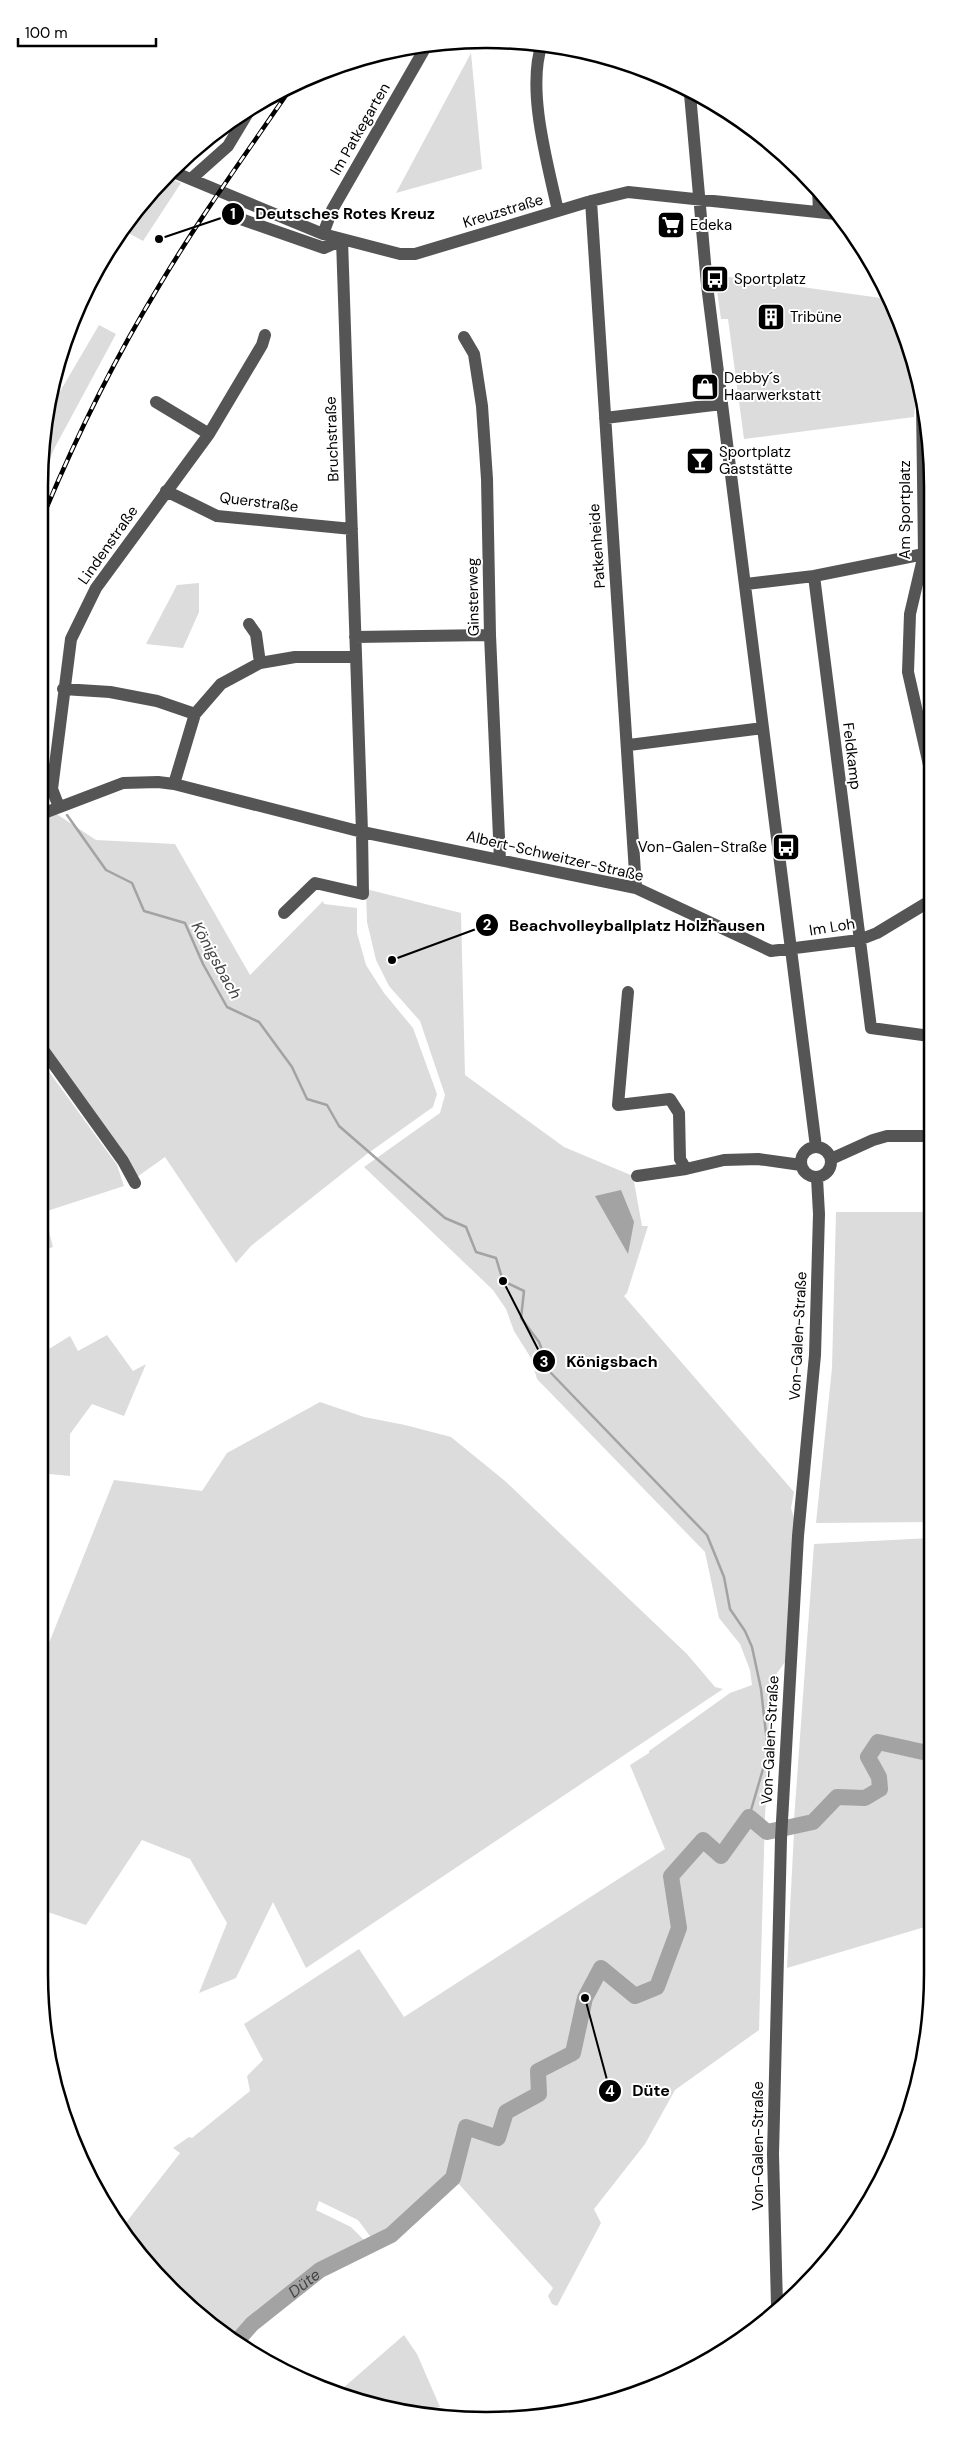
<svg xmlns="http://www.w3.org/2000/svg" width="971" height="2460" viewBox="0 0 971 2460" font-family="'DM Sans',sans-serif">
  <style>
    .green { fill: #dcdcdc }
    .water { fill: #a3a3a3 }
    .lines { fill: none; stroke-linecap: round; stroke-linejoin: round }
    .stream { stroke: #a3a3a3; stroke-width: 2.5 }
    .river { stroke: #a3a3a3; stroke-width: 16 }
    .minor { stroke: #555; stroke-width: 12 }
    .rail-casing { stroke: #000; stroke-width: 4.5 }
    .rail { stroke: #fff; stroke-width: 2.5; stroke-dasharray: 8; stroke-linecap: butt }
    .labels { text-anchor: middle; stroke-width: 4; stroke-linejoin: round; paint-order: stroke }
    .street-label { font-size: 15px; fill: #000; stroke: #fff }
    .poi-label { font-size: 15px; fill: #000; stroke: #fff; text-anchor: start }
    .water-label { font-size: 16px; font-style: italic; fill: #444; stroke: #fff }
    .rim { fill: none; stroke: #000; stroke-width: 2.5 }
    .leader { fill: none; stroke: #000; stroke-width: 2 }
    .callout-dot { fill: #000; stroke: #fff; stroke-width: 2 }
    .mark-label { font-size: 15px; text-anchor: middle; font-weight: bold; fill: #fff }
    .callout-label { font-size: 16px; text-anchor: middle; font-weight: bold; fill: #000; stroke: #fff; stroke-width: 4; stroke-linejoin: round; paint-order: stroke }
  </style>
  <rect width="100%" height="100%" fill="#fff"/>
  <path class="green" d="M471,53L482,169L396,193Z
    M166,177L181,183L143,241L121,229L131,213Z
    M715,275L888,299L898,314L917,384L914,417L744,439L728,319H721Z
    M99,325L116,334L54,449L39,485L48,412Z
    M199,583V612L183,648L146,644L177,585Z
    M55,813L96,840L175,844L250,975L323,901L324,904L357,908V933L366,965L384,993L413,1028L437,1094L433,1107L367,1154L251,1246L236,1263L165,1157L137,1177L126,1157L39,1033V823Z
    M366,889L461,913L465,1075L564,1147L633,1176L642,1226H648L627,1293L624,1296L794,1492L791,1508L795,1521L785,1662L775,1676L765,1816L759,2030L675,2090L645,2144L594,2209L601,2223L557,2306L552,2304L548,2296L553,2288L457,2182L388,2242L387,2234L373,2240L358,2220L319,2201L316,2210L351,2227L368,2244L318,2268L249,2323L234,2338L149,2269L121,2229L180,2153L173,2148L189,2137L192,2138L250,2091L247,2076L263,2060L244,2024L359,1949L404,2017L665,1849L630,1765L649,1753V1751L730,1693L752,1685L750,1670L740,1644L719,1618L705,1552L537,1379L531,1358L514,1331L506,1309L493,1290L364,1167L440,1113L445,1095L420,1021L389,986L376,960L367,922Z
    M39,1058L117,1165L124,1186L44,1212L53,1247L39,1252Z
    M836,1212H930L931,1446H927L926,1472L931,1485V1522L816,1523L832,1368Z
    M107,1335L133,1371L146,1364L124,1416L92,1404L70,1434V1476L39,1473V1355L70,1336L78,1351Z
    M320,1402L364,1417L405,1425L451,1437L505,1481L687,1654L715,1687L723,1689L306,1968L273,1902L236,1978L199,1993L227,1923L190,1859L142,1840L86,1925L39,1909V1668L114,1480L202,1491L227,1453Z
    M931,1538L932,1748L878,1735L862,1756L875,1779L876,1787L864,1794L834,1793L810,1819L794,1820L814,1544Z
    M880,1748L932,1759V1920L928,1926L787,1968L794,1832L815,1828L839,1802L867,1804L886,1792V1775L875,1757Z
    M404,2335L417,2354L440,2407L406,2412L335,2395Z"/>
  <path class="water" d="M621,1190L634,1222L628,1254L595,1196Z"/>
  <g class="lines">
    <path class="stream" d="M39,773L43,779
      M67,815L106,870L132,883L144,911L185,923L203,964L227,1007L259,1022L292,1067L307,1099L327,1105L339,1126L445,1218L466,1227L476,1252L496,1258L503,1281L524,1291L521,1318L539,1342L551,1373L707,1535L724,1577L730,1609L745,1631L752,1647L761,1689L768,1752L749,1817"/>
    <path class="river" id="s1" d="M237,2341L252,2324L320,2270L391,2235L453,2178L466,2127L498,2138L506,2112L539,2094L538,2071L573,2053L585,1998L601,1968L635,1996L657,1987L679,1928L671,1876L703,1840L721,1856L749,1817L767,1832L813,1822L837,1797L865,1798L880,1789L879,1777L868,1757L878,1742L932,1754"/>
    <path class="minor" d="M542,44C526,89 548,165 558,211
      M690,94L707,285L816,1147
      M171,171L323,234L400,254H415L591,201L628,192L836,214
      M191,179L228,146L252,106
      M818,188L819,212
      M591,201L636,888
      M238,218L324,248L342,240L362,832L363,894L315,883L284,913
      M323,234L332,210L428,43
      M464,337L474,354L482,406L487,479L490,635L500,860
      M156,402L209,434
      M922,403L924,554L910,614L908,672L929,765
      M605,418L722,404
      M166,491L217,516L352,529
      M814,576L871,1028L930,1036
      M746,584L814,576L929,553
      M249,624L256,634L260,663
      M355,637L490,635
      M63,689L110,692L157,701L195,714
      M629,745L763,728
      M174,784L195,714L221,684L260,663L295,657H356
      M59,807L52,789L71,639L96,588L209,434L262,345L265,335
      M39,815L123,783L158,782L174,784L362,832L636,888L771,951L859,940L877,933L930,901
      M628,992L618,1105L670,1099L679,1113L680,1159L686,1169L724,1160L758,1159L801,1165
      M39,1044L123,1161L135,1183
      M801 1162a15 15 0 1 1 30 0a15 15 0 1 1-30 0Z
      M831,1159L873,1140L887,1136H930
      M637,1176L686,1169
      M777,2305L773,2154L781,1839L798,1536L815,1355L819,1214L817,1178"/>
    <g class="rail-casing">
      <path id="rail" d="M39,526C73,443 112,363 159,286C200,217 248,151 293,85"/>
    </g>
    <use href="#rail" class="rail"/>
  </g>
  <defs>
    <g id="supermarket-square" transform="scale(1.4375)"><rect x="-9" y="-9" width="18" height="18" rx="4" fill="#000" stroke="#fff"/><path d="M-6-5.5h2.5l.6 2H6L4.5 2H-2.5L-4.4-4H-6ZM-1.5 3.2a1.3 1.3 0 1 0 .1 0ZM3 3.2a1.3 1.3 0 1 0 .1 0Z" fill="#fff"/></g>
    <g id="bus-square" transform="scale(1.4375)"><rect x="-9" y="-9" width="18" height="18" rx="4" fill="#000" stroke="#fff"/><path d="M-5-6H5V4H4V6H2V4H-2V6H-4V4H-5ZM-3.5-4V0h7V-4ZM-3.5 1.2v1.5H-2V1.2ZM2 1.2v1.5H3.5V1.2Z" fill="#fff"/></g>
    <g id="building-square" transform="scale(1.4375)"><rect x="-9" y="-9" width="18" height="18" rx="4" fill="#000" stroke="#fff"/><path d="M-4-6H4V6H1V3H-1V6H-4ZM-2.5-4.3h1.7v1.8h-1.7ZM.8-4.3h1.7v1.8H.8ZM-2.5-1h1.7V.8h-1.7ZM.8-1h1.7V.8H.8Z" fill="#fff"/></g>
    <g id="shop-square" transform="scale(1.4375)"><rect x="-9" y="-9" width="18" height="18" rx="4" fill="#000" stroke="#fff"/><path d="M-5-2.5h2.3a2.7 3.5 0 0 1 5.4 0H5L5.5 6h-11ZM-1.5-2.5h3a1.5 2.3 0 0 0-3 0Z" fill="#fff"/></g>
    <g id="bar-square" transform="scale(1.4375)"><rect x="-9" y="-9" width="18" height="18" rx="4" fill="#000" stroke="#fff"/><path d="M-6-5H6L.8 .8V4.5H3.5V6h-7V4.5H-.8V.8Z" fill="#fff"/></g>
  </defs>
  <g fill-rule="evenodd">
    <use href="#supermarket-square" x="671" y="225"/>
    <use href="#bus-square" x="715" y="279"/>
    <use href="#building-square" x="771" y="317"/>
    <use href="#shop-square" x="705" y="387"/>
    <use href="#bar-square" x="700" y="461"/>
    <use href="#bus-square" x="786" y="847"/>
  </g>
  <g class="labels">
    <g class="street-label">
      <text transform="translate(360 129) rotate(-60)" y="5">Im Patkegarten</text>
      <text transform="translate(503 211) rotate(-17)" y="5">Kreuzstraße</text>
      <text transform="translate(332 439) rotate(-92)" y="5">Bruchstraße</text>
      <text transform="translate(259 502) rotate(7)" y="5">Querstraße</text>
      <text transform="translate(905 510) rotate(-90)" y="5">Am Sportplatz</text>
      <text transform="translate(108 545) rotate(-55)" y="5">Lindenstraße</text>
      <text transform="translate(597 546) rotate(-94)" y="5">Patkenheide</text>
      <text transform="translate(473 597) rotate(-91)" y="5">Ginsterweg</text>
      <text transform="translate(852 756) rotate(83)" y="5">Feldkamp</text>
      <text transform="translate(555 856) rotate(13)" y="5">Albert-Schweitzer-Straße</text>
      <text transform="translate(832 927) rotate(-9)" y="5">Im Loh</text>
      <text transform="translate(798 1336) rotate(-87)" y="5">Von-Galen-Straße</text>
      <text transform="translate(770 1740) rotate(-87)" y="5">Von-Galen-Straße</text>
      <text transform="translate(758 2146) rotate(-90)" y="5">Von-Galen-Straße</text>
    </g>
    <g class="poi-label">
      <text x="690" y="230">Edeka</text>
      <text x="734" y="284">Sportplatz</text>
      <text x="790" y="322">Tribüne</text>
      <text x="724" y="383">Debby´s<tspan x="724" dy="17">Haarwerkstatt</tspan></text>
      <text x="719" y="457">Sportplatz<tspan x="719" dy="17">Gaststätte</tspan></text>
      <text x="767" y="852" text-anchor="end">Von-Galen-Straße</text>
    </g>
    <g class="water-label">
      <text transform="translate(217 960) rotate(61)" y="6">Königsbach</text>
      <text dy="6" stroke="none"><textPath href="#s1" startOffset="89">Düte</textPath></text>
    </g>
  </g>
  <path d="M0 0H971V2460H0ZM486 48H486A438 438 0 0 1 924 486V1974A438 438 0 0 1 486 2412H486A438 438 0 0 1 48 1974V486A438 438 0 0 1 486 48Z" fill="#fff" fill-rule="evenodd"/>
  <path class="rim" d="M486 48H486A438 438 0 0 1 924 486V1974A438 438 0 0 1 486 2412H486A438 438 0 0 1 48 1974V486A438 438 0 0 1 486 48Z"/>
  <path class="leader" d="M159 239L233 214M392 960L487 925M503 1281L544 1361M585 1998L610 2091"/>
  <g class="callout-dot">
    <circle cx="159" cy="239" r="5"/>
    <circle cx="392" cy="960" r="5"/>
    <circle cx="503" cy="1281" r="5"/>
    <circle cx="585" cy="1998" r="5"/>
    <circle cx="233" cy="214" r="12"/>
    <circle cx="487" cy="925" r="12"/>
    <circle cx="544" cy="1361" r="12"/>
    <circle cx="610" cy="2091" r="12"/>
  </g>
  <g class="mark-label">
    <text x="233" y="219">1</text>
    <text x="487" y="930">2</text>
    <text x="544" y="1367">3</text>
    <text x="610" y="2096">4</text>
  </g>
  <g class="callout-label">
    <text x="345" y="219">Deutsches Rotes Kreuz</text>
    <text x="637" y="931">Beachvolleyballplatz Holzhausen</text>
    <text x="612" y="1367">Königsbach</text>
    <text x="651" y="2096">Düte</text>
  </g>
  <path d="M18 38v8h138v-8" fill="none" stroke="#000000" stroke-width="2.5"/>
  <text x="25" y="38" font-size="15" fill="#000000" stroke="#ffffff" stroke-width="4" paint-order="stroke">100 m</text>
</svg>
